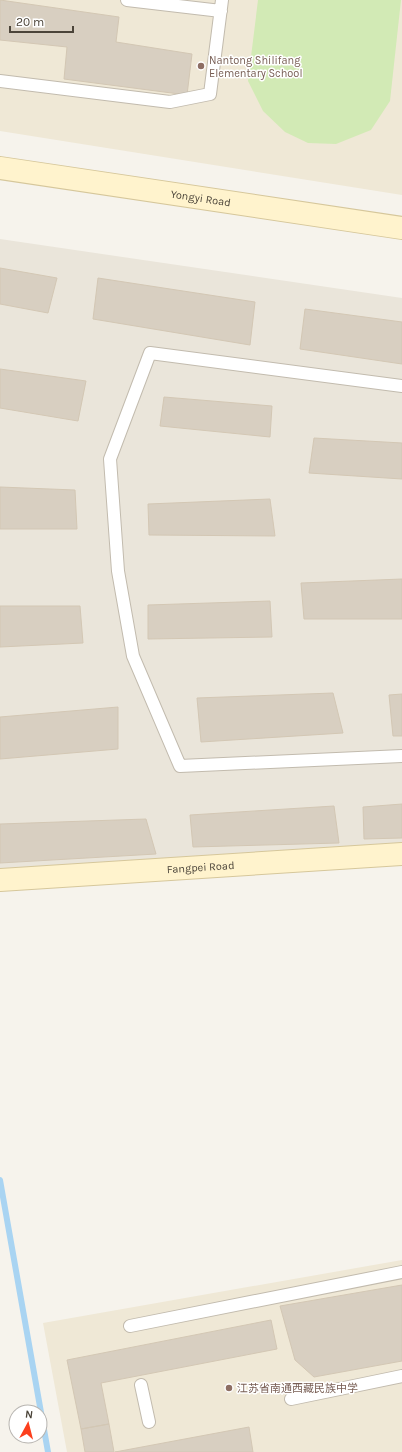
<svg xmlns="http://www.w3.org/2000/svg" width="402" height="1452" viewBox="0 0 402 1452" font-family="Karla,'Noto Sans SC',sans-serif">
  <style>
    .residential { fill: #eae5da }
    .education { fill: #efe8d6 }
    .green { fill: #d2eab5 }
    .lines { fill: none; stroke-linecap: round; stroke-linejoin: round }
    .stream { stroke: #a9d4f2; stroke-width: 6 }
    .building { fill: #d8cfc1; stroke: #d3c7b4 }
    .lane-casing { stroke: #c2bbae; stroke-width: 14 }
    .secondary-casing { stroke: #d6c79b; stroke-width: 24 }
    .lane { stroke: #fff; stroke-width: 12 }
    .secondary { stroke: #fff3cd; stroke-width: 22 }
    .education-dot { fill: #8d6e63; stroke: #fff; stroke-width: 1.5 }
    .labels { text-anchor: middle; stroke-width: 3; stroke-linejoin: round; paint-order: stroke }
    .education-label { font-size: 11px; fill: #785e54; stroke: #fff; text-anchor: start }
    .street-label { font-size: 11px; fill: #4b4439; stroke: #fff }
  </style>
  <rect width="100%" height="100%" fill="#f6f3ec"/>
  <path class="residential" d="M0,239L402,298V845L0,871Z"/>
  <path class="education" d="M0,0H402V195L0,131Z
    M402,1260V1452H67L43,1323Z"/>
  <path class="green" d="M258,0H401L390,101L371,130L336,144L308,143L285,132L263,111L248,81Z"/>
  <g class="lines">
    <path class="stream" d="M0,1180L48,1452"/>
  </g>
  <path class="building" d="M0,0L119,17L116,42L192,54L187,95L64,79L67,47L0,40Z
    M0,268L57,278L48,313L0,304Z
    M98,278L255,302L250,345L93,319Z
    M305,309L402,322V364L300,349Z
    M0,369L86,381L78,421L0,408Z
    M164,397L272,406L270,437L160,426Z
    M314,438L402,443V479L309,473Z
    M0,487L75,490L77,529H0Z
    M270,499L275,536L149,535L148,504Z
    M402,579V619H304L301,583Z
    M270,601L272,637L148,639V605Z
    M0,606H80L83,643L0,647Z
    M333,693L343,733L201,742L197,698Z
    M402,694V736H393L389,695Z
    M118,707V749L0,759V717Z
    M402,804V838L364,839L363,807Z
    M334,806L339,843L193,847L190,815Z
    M146,819L156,854L0,863V824Z
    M402,1285V1361L314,1377L295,1360L280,1306Z
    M271,1320L277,1349L101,1383L109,1424L81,1429L67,1360Z
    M109,1424L114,1452H85L81,1429Z
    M249,1427L253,1452H115Z"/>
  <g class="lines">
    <g class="lane-casing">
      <path id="lane" d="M127,0L221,11
        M0,81L170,102L210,94L222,0
        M402,386L150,353L110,459L118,571L133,656L180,766L402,756
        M130,1326L402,1272
        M141,1385L149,1422
        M291,1399L402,1376"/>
    </g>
    <g class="secondary-casing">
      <g id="secondary">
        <path id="s1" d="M0,168L402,228"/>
        <path id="s2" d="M0,880L402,854"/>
      </g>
    </g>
    <use href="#lane" class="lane"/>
    <use href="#secondary" class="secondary"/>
  </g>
  <g class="education-dot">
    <circle cx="201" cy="66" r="4"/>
    <circle cx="229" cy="1388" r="4"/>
  </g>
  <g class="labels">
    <g class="education-label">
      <text x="209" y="64">Nantong Shilifang<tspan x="209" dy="13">Elementary School</tspan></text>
      <text x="237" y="1392">江苏省南通西藏民族中学</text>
    </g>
    <g class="street-label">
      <text dy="4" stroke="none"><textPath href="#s1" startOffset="203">Yongyi Road</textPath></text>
      <text dy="4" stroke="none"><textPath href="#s2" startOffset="201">Fangpei Road</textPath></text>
    </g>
  </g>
  <g transform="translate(28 1424) rotate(7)"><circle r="19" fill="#ffffff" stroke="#b7b4b0"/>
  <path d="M0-3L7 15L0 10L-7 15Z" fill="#fc3f1d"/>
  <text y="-6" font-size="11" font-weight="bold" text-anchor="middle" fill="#4b4439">N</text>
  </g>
  <path d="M10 26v6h63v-6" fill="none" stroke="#4b4439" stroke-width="2"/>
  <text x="16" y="26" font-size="12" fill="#4b4439" stroke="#ffffff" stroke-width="3" paint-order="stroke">20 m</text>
</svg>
